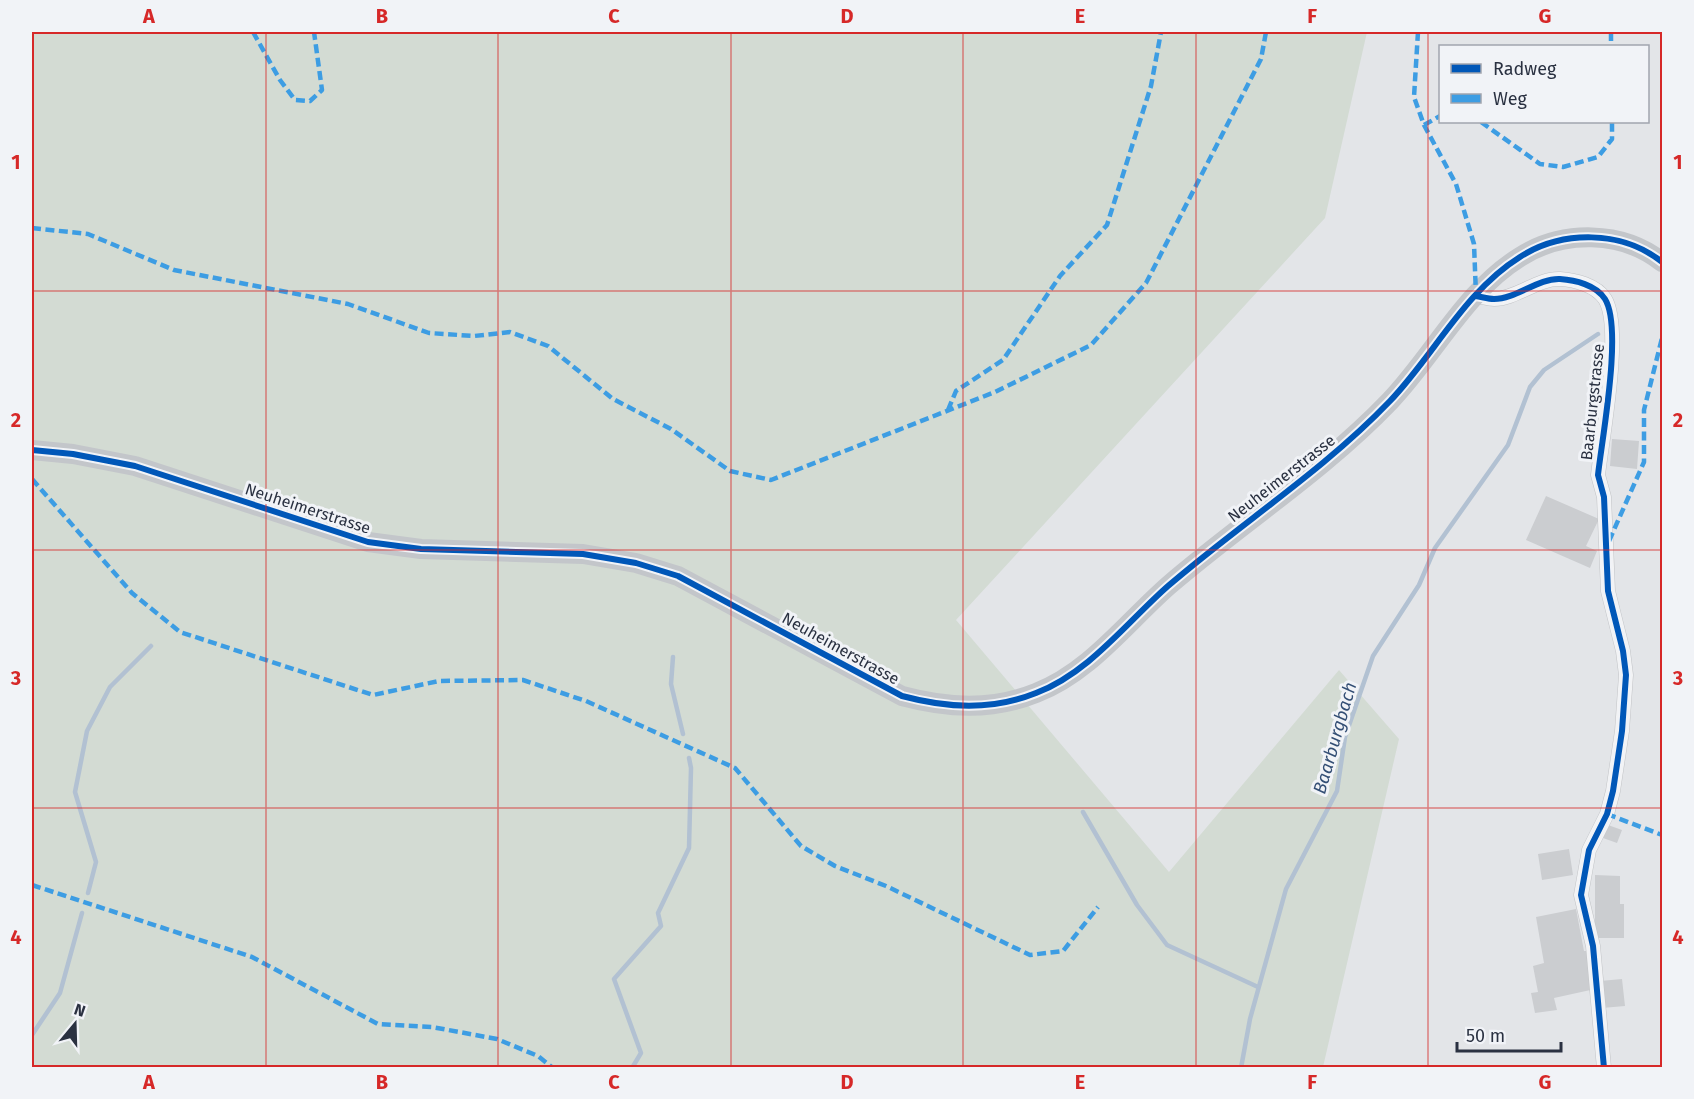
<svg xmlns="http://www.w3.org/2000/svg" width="1694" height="1099" viewBox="0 0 1694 1099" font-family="'Fira Sans',sans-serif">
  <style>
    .green { fill: #d3dbd3 }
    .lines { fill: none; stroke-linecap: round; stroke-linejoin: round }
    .stream { stroke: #b2c1d2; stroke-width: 4.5 }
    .building { fill: #cbcdd0 }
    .street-casing { stroke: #c1c3c6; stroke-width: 15 }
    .street { stroke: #f2f3f5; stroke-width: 14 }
    .secondary { stroke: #c3c6ca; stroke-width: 20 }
    .quiet { stroke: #3d9de3; stroke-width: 4.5; stroke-dasharray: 9 4.5; stroke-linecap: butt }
    .cycleway-casing { stroke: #f1f3f7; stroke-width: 10 }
    .cycleway { stroke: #0057b8; stroke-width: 6 }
    .grid { fill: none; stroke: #d62828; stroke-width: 1.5; stroke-opacity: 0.55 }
    .labels { text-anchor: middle; stroke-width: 6; stroke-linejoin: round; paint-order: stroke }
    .street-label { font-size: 16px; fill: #2a3141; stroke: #f1f3f7 }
    .water-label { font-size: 18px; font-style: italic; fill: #344f75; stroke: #f1f3f7 }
    .neatline { fill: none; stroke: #d62828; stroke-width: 2 }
    .grid-label { font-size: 20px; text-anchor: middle; font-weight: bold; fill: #d62828 }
  </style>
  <rect width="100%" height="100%" fill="#e3e5e8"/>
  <path class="green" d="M32,32H1367L1325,218L956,620L1169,872L1339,670L1399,739L1323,1067H32Z"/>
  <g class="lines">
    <path class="stream" d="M673,657L671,684L683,734
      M1083,812L1137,905L1167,945L1258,987
      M88,893L96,862L75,792L87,731L110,687L151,646
      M32,1035L60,993L82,913
      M632,1068L641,1053L614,979L661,926L658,913L689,848L691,768L689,758
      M1241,1068L1250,1019L1286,889L1337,791L1345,737L1373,656L1419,585L1435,548L1508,445L1530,387L1544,370L1598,334"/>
  </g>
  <path class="building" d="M1612,439L1639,441L1637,469L1610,466Z
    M1546,496L1599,519L1586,546L1597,551L1590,568L1526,540Z
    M1608,825L1622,830L1617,843L1603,838Z
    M1569,849L1573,875L1542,880L1538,854Z
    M1595,875L1620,876V904H1624V938H1595Z
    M1576,909L1584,951H1590L1595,989L1554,998L1557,1010L1535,1013L1531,993L1538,992L1533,966L1544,963L1536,917Z
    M1622,979L1625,1006L1602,1008L1600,981Z"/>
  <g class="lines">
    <g class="street-casing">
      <path id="street" d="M1476,296C1482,297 1489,299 1494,299C1516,299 1538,278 1560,279C1575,280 1596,285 1605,299C1623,328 1602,438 1598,475L1604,497L1608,591L1623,651L1626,675L1622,731L1613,791L1607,814L1589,850L1581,895L1593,946L1604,1068"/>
    </g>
    <use href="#street" class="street"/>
    <path class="secondary" d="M32,450L73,454L135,466L368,542L421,549L583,554L636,563L678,576L902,696C947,708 991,711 1036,693C1089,673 1127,622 1168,586C1241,523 1323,471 1390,401C1434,355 1465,291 1520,257C1562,230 1622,230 1662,262"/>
    <path class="quiet" d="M253,32L280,80L295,100L310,101L322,90L314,32
      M1418,32L1414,97L1424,125L1456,184L1474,244L1476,295
      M1611,32V46
      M1481,122L1540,164L1563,167L1598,157L1612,139V122
      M1424,125L1440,116
      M32,228L88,234L174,270L348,304L429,333L474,336L510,332L548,346L613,399L671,429L730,471L771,480L995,392L1091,345L1146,283L1261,59L1266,32
      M948,410L956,391L1003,360L1060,276L1107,225L1151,86L1161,32
      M32,479L132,593L180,632L373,695L439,681L523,680L586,701L735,768L801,846L835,866L886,886L1030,955L1063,951L1098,907
      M1609,541L1644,462V410L1662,338
      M1607,814L1662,835
      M32,885L252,957L378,1024L432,1027L497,1039L538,1056L553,1068"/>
    <g class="cycleway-casing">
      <path id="cycleway" d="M1476,296C1482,297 1489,299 1494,299C1516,299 1538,278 1560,279C1575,280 1596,285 1605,299C1623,328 1602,438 1598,475L1604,497L1608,591L1623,651L1626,675L1622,731L1613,791L1607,814L1589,850L1581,895L1593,946L1604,1068
        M32,450L73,454L135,466L368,542L421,549L583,554L636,563L678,576L902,696C947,708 991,711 1036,693C1089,673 1127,622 1168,586C1241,523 1323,471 1390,401C1434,355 1465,291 1520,257C1562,230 1622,230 1662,262"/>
    </g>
    <use href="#cycleway" class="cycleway"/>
  </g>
  <path class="grid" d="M266,32V1068M498,32V1068M731,32V1068M963,32V1068M1196,32V1068M1428,32V1068M32,291H1662M32,550H1662M32,808H1662"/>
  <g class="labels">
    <g class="street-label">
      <text transform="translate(1592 402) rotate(-84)" y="6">Baarburgstrasse</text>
      <text transform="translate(1281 478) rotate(-38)" y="6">Neuheimerstrasse</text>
      <text transform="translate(308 508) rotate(18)" y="6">Neuheimerstrasse</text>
      <text transform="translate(841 648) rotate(29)" y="6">Neuheimerstrasse</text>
    </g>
    <g class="water-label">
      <text transform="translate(1335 738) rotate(-74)" y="6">Baarburgbach</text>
    </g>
  </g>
  <rect width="1694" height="1099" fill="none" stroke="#f1f3f7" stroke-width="66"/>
  <rect x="1439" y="45" width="210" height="78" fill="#f1f3f7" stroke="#a1a5ae" stroke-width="1.5"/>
  <rect x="1451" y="64" width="30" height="9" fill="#0057b8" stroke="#a1a5ae" stroke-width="1.5"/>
  <text x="1493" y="75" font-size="18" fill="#2a3141">Radweg</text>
  <rect x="1451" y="94" width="30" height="9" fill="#3d9de3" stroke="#a1a5ae" stroke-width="1.5"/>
  <text x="1493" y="105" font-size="18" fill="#2a3141">Weg</text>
  <g transform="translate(75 1024) rotate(19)" stroke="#f1f3f7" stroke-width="4.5" paint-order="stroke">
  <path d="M0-4.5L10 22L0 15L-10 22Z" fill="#2a3141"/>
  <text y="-9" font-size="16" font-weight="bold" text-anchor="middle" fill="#2a3141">N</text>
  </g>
  <path d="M1457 1042v9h104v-9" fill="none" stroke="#2a3141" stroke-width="3"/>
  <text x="1466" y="1042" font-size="18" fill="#2a3141" stroke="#f1f3f7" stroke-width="4.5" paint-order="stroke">50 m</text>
  <rect x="33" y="33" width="1628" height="1033" class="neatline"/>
  <g class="grid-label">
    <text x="149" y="23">A</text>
    <text x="382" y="23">B</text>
    <text x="614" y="23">C</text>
    <text x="847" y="23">D</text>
    <text x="1080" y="23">E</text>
    <text x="1312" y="23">F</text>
    <text x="1545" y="23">G</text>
    <text x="16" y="169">1</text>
    <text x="1678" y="169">1</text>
    <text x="16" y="427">2</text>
    <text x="1678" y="427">2</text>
    <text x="16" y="685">3</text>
    <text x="1678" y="685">3</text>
    <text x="16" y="944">4</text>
    <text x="1678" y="944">4</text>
    <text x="149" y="1089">A</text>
    <text x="382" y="1089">B</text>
    <text x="614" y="1089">C</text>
    <text x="847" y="1089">D</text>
    <text x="1080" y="1089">E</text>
    <text x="1312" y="1089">F</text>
    <text x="1545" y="1089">G</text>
  </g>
</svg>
